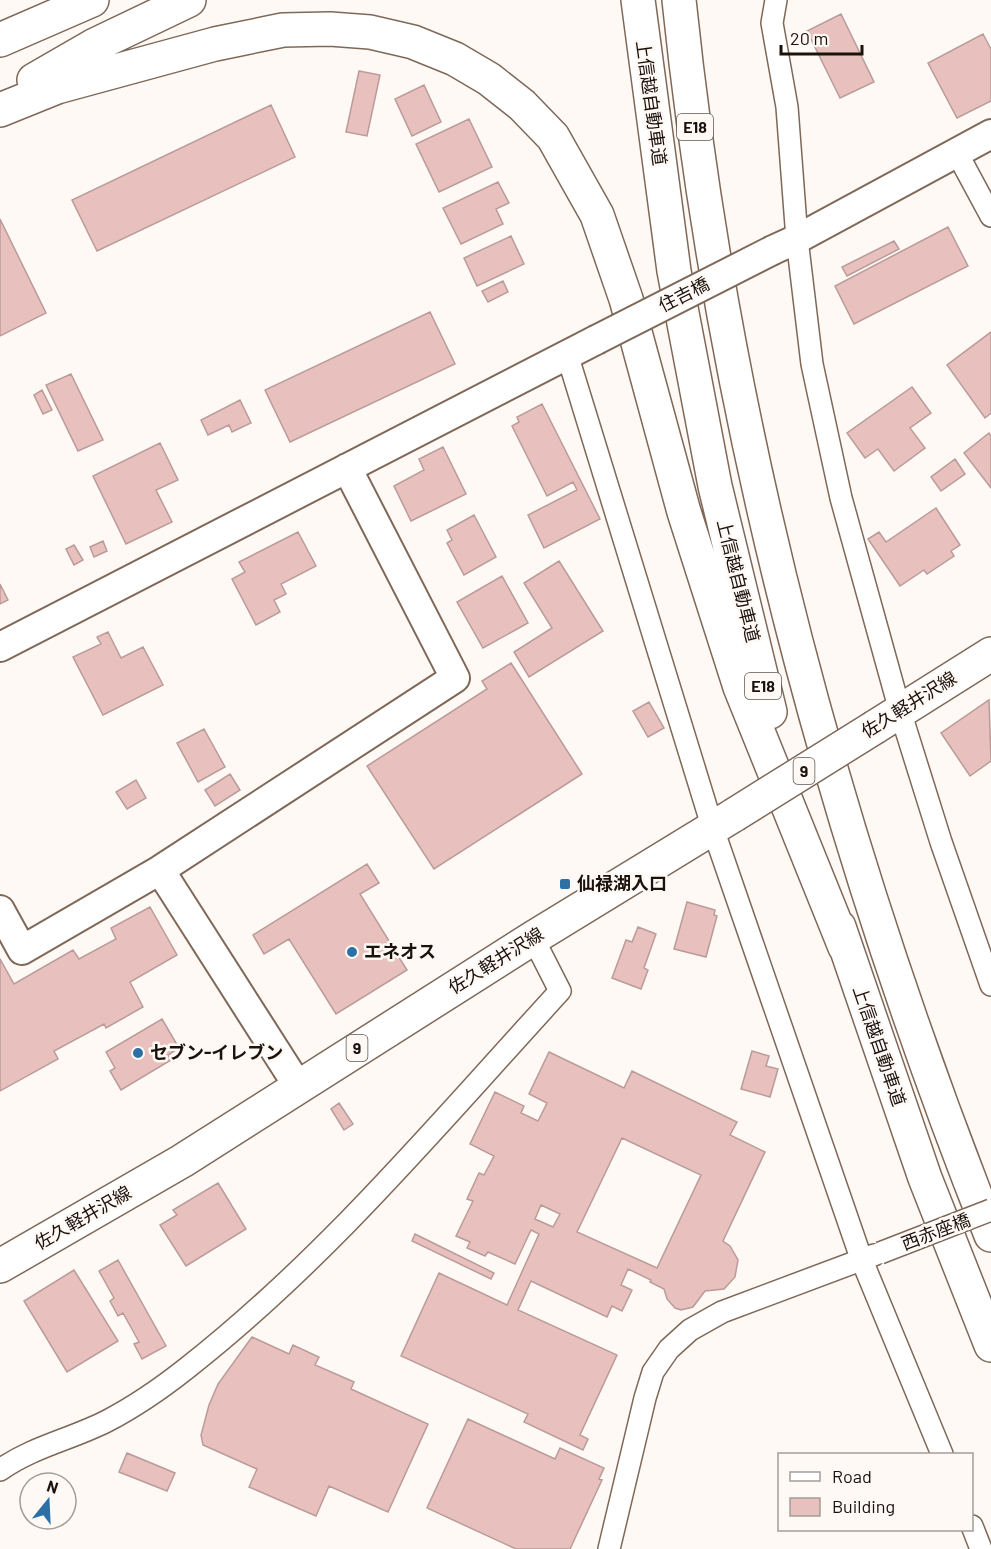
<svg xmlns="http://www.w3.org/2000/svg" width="991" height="1549" viewBox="0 0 991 1549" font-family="Barlow,'Noto Sans JP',sans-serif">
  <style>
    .building { fill: #e8c0bd; stroke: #ba9b99; stroke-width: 1.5; fill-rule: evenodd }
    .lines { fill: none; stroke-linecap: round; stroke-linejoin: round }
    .street-casing { stroke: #7f6858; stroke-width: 24 }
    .secondary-casing { stroke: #7f6858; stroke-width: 32 }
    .primary-casing { stroke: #7f6858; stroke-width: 36 }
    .highway-casing { stroke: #7f6858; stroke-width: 36 }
    .street { stroke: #fff; stroke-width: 21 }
    .secondary { stroke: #fff; stroke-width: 28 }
    .primary { stroke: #fff; stroke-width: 33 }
    .highway { stroke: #fff; stroke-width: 33 }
    .street-bridge-casing { stroke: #7f6858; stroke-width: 24; stroke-linecap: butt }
    .secondary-bridge-casing { stroke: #7f6858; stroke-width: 32; stroke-linecap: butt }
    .primary-bridge-casing { stroke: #7f6858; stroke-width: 36; stroke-linecap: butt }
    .street-bridge { stroke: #fff; stroke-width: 21 }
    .secondary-bridge { stroke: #fff; stroke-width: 28 }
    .primary-bridge { stroke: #fff; stroke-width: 33 }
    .poi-dot { fill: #2c70a5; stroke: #fef9f5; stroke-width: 2 }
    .labels { text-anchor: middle; stroke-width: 5; stroke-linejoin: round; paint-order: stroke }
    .shield { fill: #fef9f5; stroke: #5e5751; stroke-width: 1.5 }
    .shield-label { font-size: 16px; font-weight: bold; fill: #1a120b }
    .street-label { font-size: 18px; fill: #1a120b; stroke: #fef9f5 }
    .poi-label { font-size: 18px; font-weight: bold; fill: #1a120b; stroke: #fef9f5; text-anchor: start }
  </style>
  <rect width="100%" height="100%" fill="#fef9f5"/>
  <path class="building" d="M841,14L874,82L840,98L807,31Z
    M983,34L991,49V101L957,118L928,63Z
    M359,71L380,75L367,136L346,132Z
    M424,85L441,122L412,136L395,99Z
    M271,105L295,157L97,251L72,200Z
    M469,119L492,167L439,192L416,144Z
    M498,182L509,203L496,209L503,224L461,244L443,208Z
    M0,219L46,313L0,336Z
    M948,227L968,266L854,324L835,286Z
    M511,236L524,264L477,286L464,258Z
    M894,241L899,249L847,276L842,267Z
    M503,281L508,292L488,302L482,291Z
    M430,312L455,364L290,442L265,390Z
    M991,332V413L985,418L947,365Z
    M71,374L103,440L78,451L46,385Z
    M912,387L931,413L910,428L925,448L894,471L878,449L865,458L847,433Z
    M42,390L52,410L43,414L34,395Z
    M240,400L251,423L232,432L229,425L208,435L201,420Z
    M542,404L600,519L544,548L528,515L577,490L573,482L547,496L512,426L519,422L517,417Z
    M989,433L991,436V488L964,453Z
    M160,443L178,480L156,490L172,522L126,544L93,476Z
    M443,447L466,494L411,521L394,486L424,470L419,459Z
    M955,459L965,474L941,491L931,477Z
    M936,508L960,545L951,551L954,556L927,574L924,570L900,586L868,539L879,532L886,542Z
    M474,515L496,557L464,575L447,543L452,540L447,530Z
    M298,532L316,566L281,584L286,594L274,600L280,612L256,625L232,579L245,572L239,562Z
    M103,541L107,551L94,557L90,547Z
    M74,545L83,560L74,565L66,549Z
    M559,561L603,631L529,677L514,652L552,628L524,583Z
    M502,576L528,623L483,648L457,602Z
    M0,584L8,600L0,604Z
    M108,632L121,658L143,647L163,685L103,715L73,657L101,644L97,637Z
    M511,663L582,774L434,869L367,766L487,689L482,681Z
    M989,700L991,761L970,776L941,733Z
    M649,702L664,728L648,737L633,711Z
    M204,729L225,767L198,782L177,743Z
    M230,774L240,790L215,806L205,790Z
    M136,780L146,798L127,809L116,792Z
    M367,864L379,883L360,894L407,970L336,1014L289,939L264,954L253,935Z
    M687,902L715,910L714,915L717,916L706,957L674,949Z
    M150,907L177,955L130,982L143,1007L106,1028L104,1024L54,1051L58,1059L0,1091V959L14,984L73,950L79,959L116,939L111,928Z
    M638,927L656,934L644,968L648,970L641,989L612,978L626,940L632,942Z
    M162,1019L179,1048L168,1055L171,1060L121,1090L110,1071L115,1068L106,1052Z
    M752,1051L769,1056L766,1066L778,1069L770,1097L741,1089Z
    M549,1052L624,1088L632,1071L737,1122L730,1135L765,1152L723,1241L730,1246L738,1260L735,1277L724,1289L705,1291L693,1307L681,1310L675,1308L667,1299L664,1289L650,1282L651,1280L628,1269L621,1285L632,1290L622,1311L612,1306L607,1317L531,1281L518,1310L617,1355L580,1435L588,1439L583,1450L524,1422L528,1414L401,1356L439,1273L507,1305L539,1234L531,1230L515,1264L488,1252L485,1256L467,1248L470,1242L456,1236L473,1201L467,1199L479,1173L484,1175L494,1156L470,1144L495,1092L524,1106L521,1113L538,1121L547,1103L529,1094ZM622,1138L701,1175L657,1268L577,1232ZM541,1205L560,1214L553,1227L535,1219Z
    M339,1103L353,1124L344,1130L331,1109Z
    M218,1183L246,1229L186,1266L160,1225L177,1215L173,1210Z
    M415,1234L494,1273L491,1279L412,1241Z
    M118,1260L166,1346L142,1359L134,1344L139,1342L123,1313L118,1316L110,1301L114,1298L99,1271Z
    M74,1270L118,1341L67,1372L24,1301Z
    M252,1337L289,1354L293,1345L319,1357L315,1365L354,1382L351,1389L428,1424L388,1512L329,1486L316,1516L249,1487L257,1469L203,1445L201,1435L209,1405L218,1384Z
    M468,1419L555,1459L560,1448L604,1468L599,1479L602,1480L570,1549H516L427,1508Z
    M127,1453L175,1473L167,1491L119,1472Z"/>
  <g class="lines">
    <g class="street-casing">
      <path id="street" d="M776,0L772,23L787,107L797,239L812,364L841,498L900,711L941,842L991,985
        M957,153L991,216
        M567,354L713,829L861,1258L942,1454
        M0,1470C32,1447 72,1439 107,1421C134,1407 163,1387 187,1368C326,1259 441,1121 560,991L533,938
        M972,1526L981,1549
        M609,1549L645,1398L653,1372L669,1349L690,1330L722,1312L874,1255"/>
    </g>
    <g class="secondary-casing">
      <path id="secondary" d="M773,250L797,239L991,134
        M0,647L596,340
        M160,870L298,1086
        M0,910L22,950L160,870L455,678L347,468"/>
    </g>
    <g class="primary-casing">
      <path id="primary" d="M875,727L991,654
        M0,1266L182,1161L533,938L734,815"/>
    </g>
    <g class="highway-casing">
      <path id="highway" d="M638,0L674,271L715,486L770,712
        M679,0C723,424 834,839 991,1235
        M0,40L92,0
        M34,80L93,46L189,0
        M0,110L57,87L215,44L283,30L330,29L370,32L413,42L455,59L489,79L522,105L553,137L597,215L626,299L684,512L740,687L845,947
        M839,927L925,1178L991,1345"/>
    </g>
    <use href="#street" class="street"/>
    <use href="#secondary" class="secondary"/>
    <use href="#primary" class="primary"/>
    <use href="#highway" class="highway"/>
    <g class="street-bridge-casing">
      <path id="street-bridge" d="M880,1253L991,1210"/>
    </g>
    <g class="secondary-bridge-casing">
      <path id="secondary-bridge" d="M596,340L773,250"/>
    </g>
    <g class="primary-bridge-casing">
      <path id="primary-bridge" d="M734,815L875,727"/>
    </g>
    <use href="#street-bridge" class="street-bridge"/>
    <use href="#secondary-bridge" class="secondary-bridge"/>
    <use href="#primary-bridge" class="primary-bridge"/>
  </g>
  <g class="poi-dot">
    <rect x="559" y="878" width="12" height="12" rx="3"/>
    <circle cx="352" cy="952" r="6"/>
    <circle cx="138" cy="1053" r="6"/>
  </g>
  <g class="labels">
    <g class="shield">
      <rect x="677" y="114" width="36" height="26" rx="4.5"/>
      <rect x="745" y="673" width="36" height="26" rx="4.5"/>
      <rect x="793.5" y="758" width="21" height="26" rx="4.5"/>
      <rect x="346.5" y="1035" width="21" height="26" rx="4.5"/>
    </g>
    <g class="shield-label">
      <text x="695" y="133">E18</text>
      <text x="763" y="692">E18</text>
      <text x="804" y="777">9</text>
      <text x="357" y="1054">9</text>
    </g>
    <g class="street-label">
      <text transform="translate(651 103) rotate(82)" y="6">上信越自動車道</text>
      <text transform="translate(684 295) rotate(-27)" y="6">住吉橋</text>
      <text transform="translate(738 581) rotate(76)" y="6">上信越自動車道</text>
      <text transform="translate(909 705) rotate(-32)" y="6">佐久軽井沢線</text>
      <text transform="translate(496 961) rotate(-32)" y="6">佐久軽井沢線</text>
      <text transform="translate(879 1046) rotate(71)" y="6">上信越自動車道</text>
      <text transform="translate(83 1218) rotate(-30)" y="6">佐久軽井沢線</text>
      <text transform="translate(936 1232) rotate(-21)" y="6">西赤座橋</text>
    </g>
    <g class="poi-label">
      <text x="577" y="890">仙禄湖入口</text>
      <text x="364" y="958">エネオス</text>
      <text x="150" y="1059">セブン-イレブン</text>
    </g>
  </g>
  <rect x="778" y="1453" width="195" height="78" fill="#fef9f5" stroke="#a39d97" stroke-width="1.5"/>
  <rect x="790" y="1472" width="30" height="9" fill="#ffffff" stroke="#a39d97" stroke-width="1.5"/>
  <text x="832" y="1483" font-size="18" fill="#1a120b">Road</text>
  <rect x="790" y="1498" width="30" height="18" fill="#e8c0bd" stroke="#a39d97" stroke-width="1.5"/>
  <text x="832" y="1513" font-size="18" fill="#1a120b">Building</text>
  <g transform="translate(48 1501) rotate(18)"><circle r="28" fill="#fef9f5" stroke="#a39d97" stroke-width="1.5"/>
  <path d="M0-4.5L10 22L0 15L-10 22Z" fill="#2c70a5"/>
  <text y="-9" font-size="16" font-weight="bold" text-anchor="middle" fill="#1a120b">N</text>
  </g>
  <path d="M781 45v9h81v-9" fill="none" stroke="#1a120b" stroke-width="3"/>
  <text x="790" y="45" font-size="18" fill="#1a120b" stroke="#fef9f5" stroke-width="4.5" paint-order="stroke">20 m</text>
</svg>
